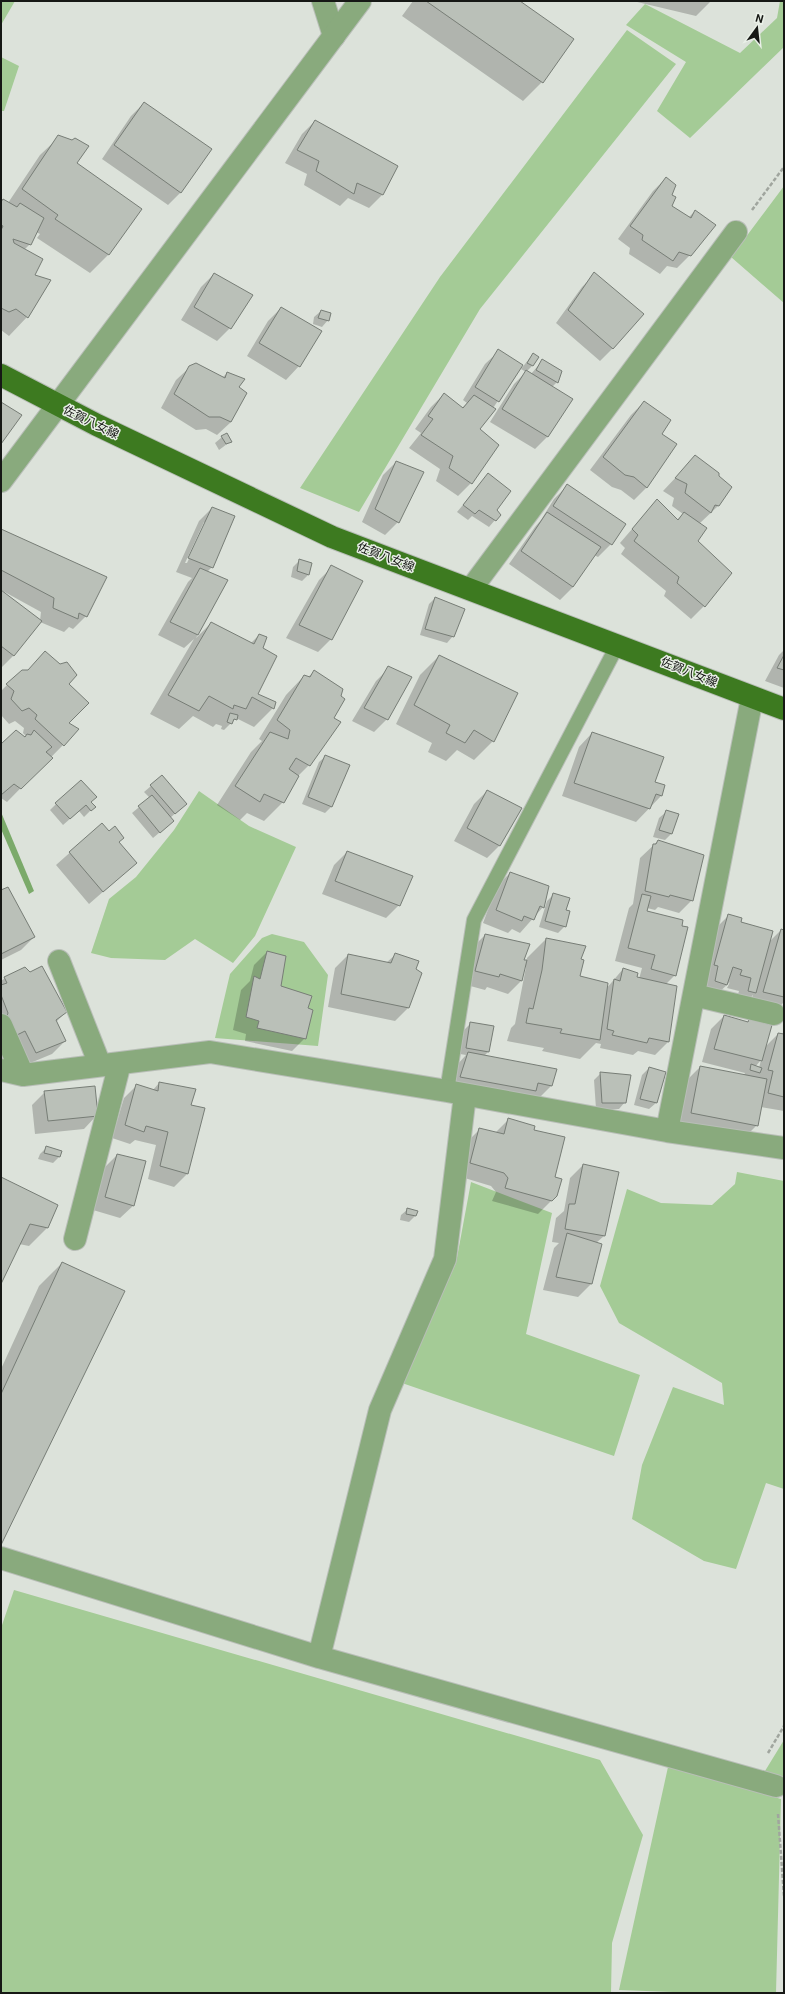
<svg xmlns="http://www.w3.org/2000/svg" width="785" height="1994" viewBox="0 0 785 1994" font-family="Roboto,'Noto Sans JP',sans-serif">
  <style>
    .green { fill: #a4cb96 }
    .water { fill: #7baa6a }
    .shadow { fill: #0003; fill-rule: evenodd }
    .building { fill: #bac0b8; stroke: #777d76 }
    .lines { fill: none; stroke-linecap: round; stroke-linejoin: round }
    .service-casing { stroke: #b8beb7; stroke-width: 16 }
    .minor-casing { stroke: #b8beb7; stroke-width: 24 }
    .tertiary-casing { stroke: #b8beb7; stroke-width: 24 }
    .primary-casing { stroke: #b8beb7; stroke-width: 24 }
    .path { stroke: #a0a59e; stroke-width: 2.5; stroke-dasharray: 4 2; stroke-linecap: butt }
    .service { stroke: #89aa7d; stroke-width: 14 }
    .minor { stroke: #89aa7d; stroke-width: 22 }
    .tertiary { stroke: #89aa7d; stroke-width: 22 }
    .primary { stroke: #3d7a20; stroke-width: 22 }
    .labels { text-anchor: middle; stroke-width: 3; stroke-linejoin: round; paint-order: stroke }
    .street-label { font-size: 12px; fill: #161815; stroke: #e9efe7 }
  </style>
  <rect width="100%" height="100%" fill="#dce2da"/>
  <path class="green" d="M1,1H15L1,25Z
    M780,1H784V47L690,138L657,111L686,62L626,25L645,4L740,53L777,18Z
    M627,30L676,64L480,309L359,512L300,488L440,277Z
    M1,57L19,66L4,111H1Z
    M784,186V303L731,257Z
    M199,791L249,826L296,847L255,936L233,963L195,939L165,960L111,958L91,953L109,899L136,877L174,830Z
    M272,934L304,942L328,975L318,1046L215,1038L230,974L262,938Z
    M737,1172L784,1181V1489L766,1483L736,1569L704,1561L632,1519L642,1465L673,1387L724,1405L722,1383L619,1323L600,1286L627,1189L661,1203L712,1205L735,1184Z
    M471,1182L552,1213L526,1334L640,1375L614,1456L402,1383L456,1263Z
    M14,1590L600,1760L643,1835L612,1943L611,1993H1V1628Z
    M784,1740V1778L765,1771Z
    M668,1767L781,1799L776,1993H700L619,1990Z"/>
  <path class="water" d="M1,812L34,891L29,894L1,829Z"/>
  <path class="shadow" d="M413,1H518L542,82L523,101L402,16Z
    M633,1H711L696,16Z
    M144,103L181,192L168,205L102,159L131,116Z
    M315,121L397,166L382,195L369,208L348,198L340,206L304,185L307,174L285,163L302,134Z
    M59,137L76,163L109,254L90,273L37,238L40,234L36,232L30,244L24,250L33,276L27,317L9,336L1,330V202L8,203L40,155Z
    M666,178L671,196V207L689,217L695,211L690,255L677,268L667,266L660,274L629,254L630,248L618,239L653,191Z
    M214,274L230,328L217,341L181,320L201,287Z
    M595,274L613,348L600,361L556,323L582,287Z
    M281,308L299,366L286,380L247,356L268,321Z
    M321,311L328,320L322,327L313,324L314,317Z
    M499,351L522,365L479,429L471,483L458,496L436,481L440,469L409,448L421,433L415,429L431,407L444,394L462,408L467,403L463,400L485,364Z
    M533,354L532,366L527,371L531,374L543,360L557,382L552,387L548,436L535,449L490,422L514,384L526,372L521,369Z
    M190,367L222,378L227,373L238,388L246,393L231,422L217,435L206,429L196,430L161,408L176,380Z
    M644,402L660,434L647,487L634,500L621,490L612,487L590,470L631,415Z
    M222,437L231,441L219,450L215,443Z
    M695,457L718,506L699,524L697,541L704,606L691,619L664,596L666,591L621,554L625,548L620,543L657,500L677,520L683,514L672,506L674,498L663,491Z
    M396,462L398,522L385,535L362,522L383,475Z
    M488,475L496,510L495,520L489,527L472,516L468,520L457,512Z
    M567,486L625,524L611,544L598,557L594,555L573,587L560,600L509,564L535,527L541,520L554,499Z
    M212,508V567L207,572L227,581L196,638L211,623L251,643L259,635L261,649L257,695L273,708L254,727L236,718L224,730L221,729L222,726L216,724L213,727L193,716L179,729L150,714L194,639L184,648L158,635L188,582L192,578L176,572L199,521ZM204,522H206L187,563H185Z
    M1,530L86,616L73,629L69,627L64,632L40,622L13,656L1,668V591L40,621L41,612L1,590Z
    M300,560L311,564L308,575L302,581L291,577L293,567Z
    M332,567L331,639L318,652L286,638L319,580Z
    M435,598L453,636L447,643L420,635L429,604Z
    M784,650V688L765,681L779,655Z
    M439,656L517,693L493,741L474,760L457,750L446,761L428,752L432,743L396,724L420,675Z
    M389,668L387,719L374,732L352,721L376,681Z
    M314,672L309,765L298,776L283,802L264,821L247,813L240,820L217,805L251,752L262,741L259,739L286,695L304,676L308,677Z
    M68,684V723L63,745L7,802L1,798V745L26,736L23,733L24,728L15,721L9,724L1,715V691L7,685Z
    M592,733L654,783L664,786L661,796L636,822L562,796L579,747Z
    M326,756L349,766L331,807L325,813L302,804L319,762Z
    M151,786L179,810L170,818L166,827L153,838L132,813L150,798L144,792Z
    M487,791L500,845L487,858L454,841L474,804Z
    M90,802L94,807L84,817L79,811L63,825L50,810L56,804Z
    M666,812L677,815L671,834L665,840L653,837L659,818Z
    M102,824L136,863L89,904L56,865Z
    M658,841L692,900L679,913L658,907L655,910L647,908L646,911L675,975L666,984L676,986L668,1042L655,1055L638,1051L633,1055L600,1048L601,1044L596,1043L580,1059L542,1051L544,1048L507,1041L511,1028L515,1024L526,967L525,966L521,981L508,994L487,987L485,990L463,984L472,948L485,935L523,960L527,961V958L546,939L580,960L579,976L606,989L623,969L639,979L642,968L615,961L629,908L633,904L640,858Z
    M347,852L399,905L386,918L322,894L334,865Z
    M510,873L543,907L520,933L512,929L508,933L483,923L497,886Z
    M1,892L34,937L21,950L1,960Z
    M553,895L565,926L558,933L539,927L547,901Z
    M728,916L770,941L781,930L784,931V1002L775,1011L751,1005L753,995L742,1006L735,1004L739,991L727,988L730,982L713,998L702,994L715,929Z
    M267,952L279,987L307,1008L305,1038L292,1051L245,1041L246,1034L233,1030L241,990L250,981L254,965Z
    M348,955L386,963L395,955L415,970L408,1008L395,1021L328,1007L335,968Z
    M5,978L66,1012L56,1022L65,1041L52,1054L23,1066L1,1042V981Z
    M724,1016L747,1023L749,1020L765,1047L778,1034L784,1035V1111L761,1107L757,1125L744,1138L678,1126L687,1080L700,1067L744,1075L745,1073L702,1062L711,1029ZM761,1060L759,1068L755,1067Z
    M471,1023L493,1027L488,1052L484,1056L555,1070L551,1086L538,1099L447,1090L455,1067L466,1055L460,1054L464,1030Z
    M649,1068L656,1103L649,1109L634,1105L642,1075Z
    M600,1074L625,1102L619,1109H596L594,1080Z
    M159,1083L189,1106L187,1174L174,1187L148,1179L156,1145L135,1140L130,1144L112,1138L124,1098L137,1085L153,1090Z
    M45,1092L97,1115L84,1129L35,1134L32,1105Z
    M509,1119L533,1130L554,1178L557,1195L538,1214L492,1201L496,1192L491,1186L458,1176L467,1142L480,1129L495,1133Z
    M46,1148L59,1157L53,1163L38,1159L40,1154Z
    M117,1155L134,1205L120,1218L93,1210L104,1168Z
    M583,1165L604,1236L596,1243L591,1284L578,1297L543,1290L554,1248L559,1243L552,1242L556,1218L564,1211L570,1178Z
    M1,1178L47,1228L29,1246L19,1244L1,1281Z
    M408,1209L416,1211L415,1216L409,1222L400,1220L401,1215Z
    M62,1263L1,1543V1369L39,1286Z"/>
  <path class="building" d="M426,1H520L574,39L543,83Z
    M144,102L212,149L181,193L114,145Z
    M315,120L398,166L383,195L357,183L354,194L316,171L319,161L297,150Z
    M58,135L72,140L75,138L89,146L77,163L142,209L109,255L55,219L58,215L22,189Z
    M666,177L676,185L672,195L676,197L672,206L691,218L695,210L716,225L691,256L679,252L673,261L642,240L643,235L630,226Z
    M3,199L17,207L20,203L44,218L31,245L13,239L14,243L43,259L35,275L51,280L28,318L16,309L9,312L1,308V230L3,226L1,225V202Z
    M594,272L644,314L613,349L568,310Z
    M214,273L253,295L231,329L194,307Z
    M281,307L322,331L300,367L259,343Z
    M321,310L331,313L329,321L318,318Z
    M498,349L523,365L499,402L475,387Z
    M533,353L539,357L533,366L527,363Z
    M542,359L562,371L558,383L536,370Z
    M196,363L225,378L227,372L245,379L239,387L247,393L231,422L220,417H209L174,394L189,366Z
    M526,370L573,399L548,437L502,409Z
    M444,393L463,408L474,395L496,409L480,429L499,445L472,484L449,468L453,456L421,435L433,419L428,416Z
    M644,401L671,420L662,434L677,444L647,488L634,477L625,475L603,457Z
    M1,402L22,415L1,444Z
    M227,433L232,442L226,444L221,436Z
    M695,455L719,473V476L732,487L719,506L715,505L711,513L685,493L687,484L675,478Z
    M396,461L424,472L399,523L375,509Z
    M488,473L511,491L497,510L501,515L496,521L479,510L475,514L463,505Z
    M567,484L626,524L612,545L553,506Z
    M657,499L678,520L684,512L707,528L698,541L732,573L705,607L677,583L679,577L634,541L638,535L632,529Z
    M212,507L235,516L213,568L188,558Z
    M547,512L601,547L573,587L521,551Z
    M1,529L107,577L87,617L79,613L78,619L53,608L54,598L1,570Z
    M299,559L312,563L309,575L297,571Z
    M331,565L363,581L332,640L299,625Z
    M200,568L228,580L198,635L170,622Z
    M1,590L42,621L14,656L1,646Z
    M435,597L465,609L454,637L425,629Z
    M211,622L254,644L259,634L267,637L263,648L277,656L258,694L276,702L274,709L252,697L246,709L234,705L233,709L209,696L199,711L168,695Z
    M45,651L60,664L67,662L77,675L69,684L89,703L69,723L79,729L64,746L35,719L37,715L29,708L22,711L11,699L14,691L6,684L22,670H28Z
    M439,655L518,693L494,742L474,730L465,743L446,733L450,725L414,705Z
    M784,655V670L777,668Z
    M388,666L412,677L388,720L364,708Z
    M314,670L343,689L341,696L345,699L334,718L341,722L310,766L296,758L289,769L299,776L284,803L264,794L260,802L235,786L270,732L288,739L290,730L277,720L304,675L310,677Z
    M230,713L238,715L237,720L234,719L232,724L227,722Z
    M16,730L25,737L27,734L31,735L34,730L52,747L46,752L53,758L21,789L14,784L1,795V744Z
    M592,732L664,757L655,782L665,785L662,796L656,794L650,809L574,783Z
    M325,755L350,765L332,807L308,797Z
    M162,775L187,804L175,814L150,785Z
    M81,780L97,797L91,802L96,807L91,811L86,805L70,819L55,803Z
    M487,790L522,808L500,846L467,828Z
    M152,795L174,821L160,833L138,806Z
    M666,810L679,814L672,834L659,830Z
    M102,823L109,831L115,826L124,838L119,842L137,863L103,892L69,852Z
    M658,840L704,855L693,901L670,895L669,897L645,891L653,844H656Z
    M347,851L413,876L400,906L335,881Z
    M510,872L549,886L544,908L540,906L534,920L524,916L522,921L496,910Z
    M8,887L35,937L1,954V890Z
    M553,893L570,898L566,910L570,911L566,927L545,921Z
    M642,894L651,896L647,911L683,920L682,926L688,927L676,976L651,969L655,955L628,948Z
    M728,914L742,918L741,922L773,931L756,993L748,991L751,978L740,975L742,970L733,967L727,985L715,981L718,966L714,965Z
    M781,929L784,930V997L763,992Z
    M485,934L530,944L524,960H527L522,981L500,974L499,977L475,971Z
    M546,938L586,946L581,959L584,960L580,976L608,983L600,1040L560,1033L562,1029L526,1023L529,1008L533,1009L542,970Z
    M267,951L286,956L281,986L312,996L308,1008L313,1010L306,1039L257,1028L259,1021L246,1017L254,976L260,979Z
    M395,953L419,961L416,969L422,973L409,1008L341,994L348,954L391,963Z
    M42,966L67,1012L56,1020L66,1041L36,1053L25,1031L17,1035L7,1016L8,1013L1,995V985L7,983L4,977L25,967L30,972Z
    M623,968L638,973L637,977L677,986L669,1042L649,1038L647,1043L612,1035L614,1031L607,1029L614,979L620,981Z
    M724,1015L748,1022L749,1019L772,1025L762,1061L714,1049Z
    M470,1022L494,1026L489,1052L466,1048Z
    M778,1033L784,1034V1097L768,1093L773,1071L768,1070Z
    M468,1052L557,1069L552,1086L538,1083L536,1091L460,1077Z
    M751,1064L762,1068L760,1073L750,1070Z
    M700,1066L767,1079L758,1126L691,1113Z
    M649,1067L666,1072L657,1103L640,1099Z
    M600,1072L631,1075L626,1103H602Z
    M159,1082L196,1089L191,1105L205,1108L188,1174L160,1166L168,1132L146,1126L144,1132L125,1125L136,1084L158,1091Z
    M95,1086L98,1116L48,1121L44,1091Z
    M508,1118L535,1126L534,1130L565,1137L555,1177L562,1179L557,1196L552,1201L505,1188L508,1178L504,1173L470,1163L479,1128L504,1134Z
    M46,1146L62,1151L60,1157L44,1153Z
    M117,1154L146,1161L134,1206L105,1197Z
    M583,1164L619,1172L605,1236L565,1229L569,1204H575Z
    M1,1177L58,1205L48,1228L30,1224L1,1284Z
    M407,1208L418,1211L416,1216L406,1214Z
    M567,1233L602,1244L592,1284L556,1277Z
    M62,1262L125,1291L1,1545V1394Z"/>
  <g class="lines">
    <g class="service-casing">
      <path id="service" d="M447,1091L474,920L618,644"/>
    </g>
    <g class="minor-casing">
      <path id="minor" d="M323,1L334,36
        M471,589L736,232
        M59,961L100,1065
        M694,995L774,1014
        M1,1025L23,1075
        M1,1070L23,1075L210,1052L447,1091L667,1131L784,1148
        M667,1131L752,698
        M75,1239L120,1063
        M1,1558L319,1657L776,1786
        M319,1657L380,1410L445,1259L465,1095"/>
    </g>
    <g class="tertiary-casing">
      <path id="tertiary" d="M1,481L360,1"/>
    </g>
    <g class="primary-casing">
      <path id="primary" d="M1,375L97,425L332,537L784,709"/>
    </g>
    <path class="path" d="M752,210L784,167
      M768,1753L784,1726
      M778,1814L784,1896"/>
    <use href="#service" class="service"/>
    <use href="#minor" class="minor"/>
    <use href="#tertiary" class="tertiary"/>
    <use href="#primary" class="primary"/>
  </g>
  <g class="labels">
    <g class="street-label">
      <text transform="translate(91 422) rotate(26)" y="4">佐賀八女線</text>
      <text transform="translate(386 557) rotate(21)" y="4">佐賀八女線</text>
      <text transform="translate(689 672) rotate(22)" y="4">佐賀八女線</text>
    </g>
  </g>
  <rect width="785" height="1994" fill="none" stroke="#161815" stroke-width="4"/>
  <g transform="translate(757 28) rotate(15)" stroke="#e9efe7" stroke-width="3" paint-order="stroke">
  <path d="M0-3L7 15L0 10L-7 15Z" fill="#161815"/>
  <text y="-6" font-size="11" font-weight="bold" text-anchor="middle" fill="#161815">N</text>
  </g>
</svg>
